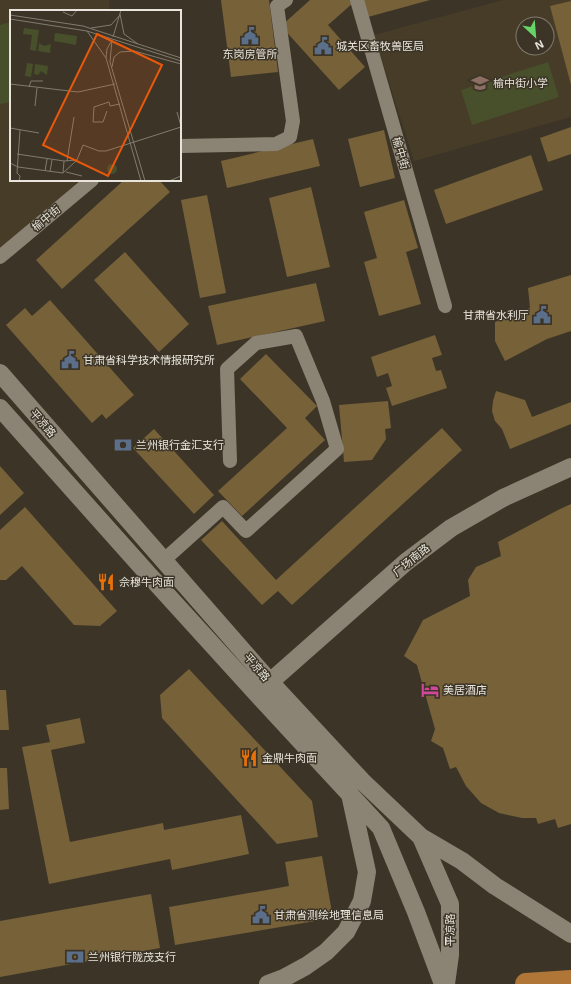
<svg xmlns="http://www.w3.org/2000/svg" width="571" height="984" viewBox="0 0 571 984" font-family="Arial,'Noto Sans SC',sans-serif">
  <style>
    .built { fill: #473c28; fill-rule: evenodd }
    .pitch { fill: #484f2b }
    .building { fill: #766139 }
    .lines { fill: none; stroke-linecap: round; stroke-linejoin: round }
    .minor { stroke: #8b8374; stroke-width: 14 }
    .tertiary { stroke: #8b8374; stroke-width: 18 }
    .primary { stroke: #b07637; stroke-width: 22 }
    .labels { text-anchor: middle; stroke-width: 3; stroke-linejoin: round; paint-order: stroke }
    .poi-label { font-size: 11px; fill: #e9e5dc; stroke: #3c3527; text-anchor: start }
    .street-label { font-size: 11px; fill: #e9e5dc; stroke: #3c3527 }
    .inset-road { fill: none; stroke: #817b6f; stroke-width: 1 }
    .view { fill: #e8590c; fill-opacity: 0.15; stroke: #e8590c; stroke-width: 2 }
    .inset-edge { fill: none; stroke: #e9e5dc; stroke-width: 2 }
  </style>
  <rect width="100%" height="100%" fill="#3c3527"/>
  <path class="built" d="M0,0H109L110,11H11V180H85L0,250Z
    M503,0H571V117L414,161L374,35ZM523,24H547V48H523Z"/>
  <path class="pitch" d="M11,22V102L0,104V25Z
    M548,62L559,97L472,125L461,90Z"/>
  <path class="building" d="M221,0H269L278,72L231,77Z
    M310,0H351L353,3L328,25L365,67L339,90L281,26Z
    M363,0H430L368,17Z
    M571,1V85L550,6Z
    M571,127V154L548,162L540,138Z
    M384,130L395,178L360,187L348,139Z
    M313,139L320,166L227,188L221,161Z
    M531,155L543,190L446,224L434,190Z
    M124,180H159L170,192L62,289L36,260Z
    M311,187L330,267L287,277L269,198Z
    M207,195L226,293L200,298L181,200Z
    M404,200L418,248L406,252L421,304L379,316L364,262L377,258L364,212Z
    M125,252L189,324L159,352L94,280Z
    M571,275V331L547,339L505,361L495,341V322L530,308L528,288Z
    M316,283L325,321L217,345L208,306Z
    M50,300L134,395L106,419L102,414L92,423L6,325L25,308L32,316Z
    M435,335L442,355L432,358L436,371L441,370L447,388L392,406L386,388L392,386L388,373L377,377L371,357Z
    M266,354L317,406L305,418L325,440L242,516L218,491L287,428L240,379Z
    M496,391L525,400L532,417L571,402V424L510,449L502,429L495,421L492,411L493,401Z
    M388,401L391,428L385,429L386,439L372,460L344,462L339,405Z
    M442,428L462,450L292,605L278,591L262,605L201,540L222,521L276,580Z
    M154,429L214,495L194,514L133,448Z
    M0,466L24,493L0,515Z
    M571,504V824L558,828L555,819L538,824L536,818H522L499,813L481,803L466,786L456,767L450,769L443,748L431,741L435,729L417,665L404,656L423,620L470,596L468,580L476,567L501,556L498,542L558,510Z
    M25,507L117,611L100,626L74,625L22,566L6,580H0V530Z
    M189,669L312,801L318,837L277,844L162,718L160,695Z
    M0,690H6L9,730H0Z
    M80,718L85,743L51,750L70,842L163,823L164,830L241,815L249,854L172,870L170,859L49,884L22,747L50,742L46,725Z
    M0,768H7L9,809L0,810Z
    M322,856L333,918L175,945L169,907L289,886L285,862Z
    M151,894L160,948L0,977V921Z"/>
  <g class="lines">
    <path class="minor" d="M357,0L445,306
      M180,146L276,144L290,137L293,121L277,6L286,0
      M0,257L92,180
      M164,560L223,507L246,531L337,449L323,401L296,336L256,343L227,369L230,461"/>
    <path class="tertiary" d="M0,373L270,682L362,781L421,837L450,904V955L446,984
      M0,408L148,574L257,694L381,828L416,912L443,984
      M270,682L406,562L451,528L503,498L571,467
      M421,837L462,861L495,886L571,934
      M268,984L284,978L306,966L326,952L346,932L362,901L367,872L350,794"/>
    <path class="primary" d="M526,984L571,981"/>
  </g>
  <defs>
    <g id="civic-bare" transform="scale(1.38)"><path d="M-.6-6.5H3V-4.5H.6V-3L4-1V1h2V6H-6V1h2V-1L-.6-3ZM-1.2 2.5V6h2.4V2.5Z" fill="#5c6f8a" stroke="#3c3527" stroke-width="2.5" paint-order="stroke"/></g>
    <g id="school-bare" transform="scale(1.38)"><path d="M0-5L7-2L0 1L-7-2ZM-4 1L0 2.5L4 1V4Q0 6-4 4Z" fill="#8d6e63" stroke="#3c3527" stroke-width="2.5" paint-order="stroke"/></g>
    <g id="bank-bare" transform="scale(1.38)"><path d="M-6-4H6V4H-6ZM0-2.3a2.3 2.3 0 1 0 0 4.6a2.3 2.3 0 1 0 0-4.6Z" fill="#5c6f8a" stroke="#3c3527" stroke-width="2.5" paint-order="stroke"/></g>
    <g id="restaurant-bare" transform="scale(1.38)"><path d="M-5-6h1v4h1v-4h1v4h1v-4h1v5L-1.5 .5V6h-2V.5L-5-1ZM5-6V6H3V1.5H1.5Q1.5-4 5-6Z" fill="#e8710a" stroke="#3c3527" stroke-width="2.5" paint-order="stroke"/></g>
    <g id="hotel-bare" transform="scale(1.38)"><path d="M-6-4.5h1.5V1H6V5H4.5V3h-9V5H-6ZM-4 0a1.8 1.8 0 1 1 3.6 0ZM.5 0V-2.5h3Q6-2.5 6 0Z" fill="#d1479c" stroke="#3c3527" stroke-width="2.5" paint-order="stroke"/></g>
  </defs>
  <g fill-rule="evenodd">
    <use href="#civic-bare" x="250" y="36"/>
    <use href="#civic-bare" x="323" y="46"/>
    <use href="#school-bare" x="480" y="83"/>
    <use href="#civic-bare" x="542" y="315"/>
    <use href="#civic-bare" x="70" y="360"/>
    <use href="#bank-bare" x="123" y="445"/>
    <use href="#restaurant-bare" x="106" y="582"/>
    <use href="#hotel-bare" x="430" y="690"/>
    <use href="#restaurant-bare" x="249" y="758"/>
    <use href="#civic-bare" x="261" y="915"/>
    <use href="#bank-bare" x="75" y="957"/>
  </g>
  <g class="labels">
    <g class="poi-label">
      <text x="336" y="50">城关区畜牧兽医局</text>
      <text x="250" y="58" text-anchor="middle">东岗房管所</text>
      <text x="493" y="87">榆中街小学</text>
      <text x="529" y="319" text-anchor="end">甘肃省水利厅</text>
      <text x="83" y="364">甘肃省科学技术情报研究所</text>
      <text x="136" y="449">兰州银行金汇支行</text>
      <text x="119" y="586">佘穆牛肉面</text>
      <text x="443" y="694">美居酒店</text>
      <text x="262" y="762">金鼎牛肉面</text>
      <text x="274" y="919">甘肃省测绘地理信息局</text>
      <text x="88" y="961">兰州银行陇茂支行</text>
    </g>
    <g class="street-label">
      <text transform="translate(401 153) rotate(74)" y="4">榆中街</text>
      <text transform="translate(46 218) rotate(-40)" y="4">榆中街</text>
      <text transform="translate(43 423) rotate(49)" y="4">平凉路</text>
      <text transform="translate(411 560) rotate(-39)" y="4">广场南路</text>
      <text transform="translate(257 667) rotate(49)" y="4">平凉路</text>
      <text transform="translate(450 930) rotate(-90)" y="4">平凉路</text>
    </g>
  </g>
  <g transform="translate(10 10)">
    <rect width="171" height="171" fill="#3c3527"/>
    <path d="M14,18L29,20L26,41L20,40L22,25L13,24ZM45,23L67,26L66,35L44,31ZM29,33L34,36L41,34L40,43L28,41ZM17,53L23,54L21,67L15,66ZM25,54L38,56L37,65L31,61L28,65L24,64Z" fill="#484f2b"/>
    <path d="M97 159a5 5 0 1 1 10 0a5 5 0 1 1-10 0Z" fill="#484f2b"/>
    <path class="inset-road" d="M53,2L62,6L67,0M110,4L114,24L128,34M0,5L73,16L171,48M0,9L77,21L171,51M81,18L101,15L109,6M77,21L96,48M103,27L111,0M102,30L97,39L96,48L131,171M102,30L100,52L135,171M124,41L171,54M102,57L104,47L110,42L125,41M0,74L68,82L105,74M19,77L21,71H33M25,96L27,78M97,101L93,112H83L84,97L99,92L100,96L110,94M167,102L171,116M0,118L29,123M7,144L54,151L67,150L73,135L89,141H96L171,117M57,151L64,107M0,153L8,157L53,163L67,150M35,161L37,149M40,162L42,150M56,162L72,166M53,163L54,151M9,171L10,166L7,163L10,120M159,171L171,166"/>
    <path class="view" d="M87,24L152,55L98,166L33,135Z"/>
    <rect width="171" height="171" class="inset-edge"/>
  </g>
  <g transform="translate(535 36) rotate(154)"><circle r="19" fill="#3c3527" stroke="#817b6f"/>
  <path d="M0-3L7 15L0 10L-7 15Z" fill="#66d466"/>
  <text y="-6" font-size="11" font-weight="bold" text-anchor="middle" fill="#e9e5dc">N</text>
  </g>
</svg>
